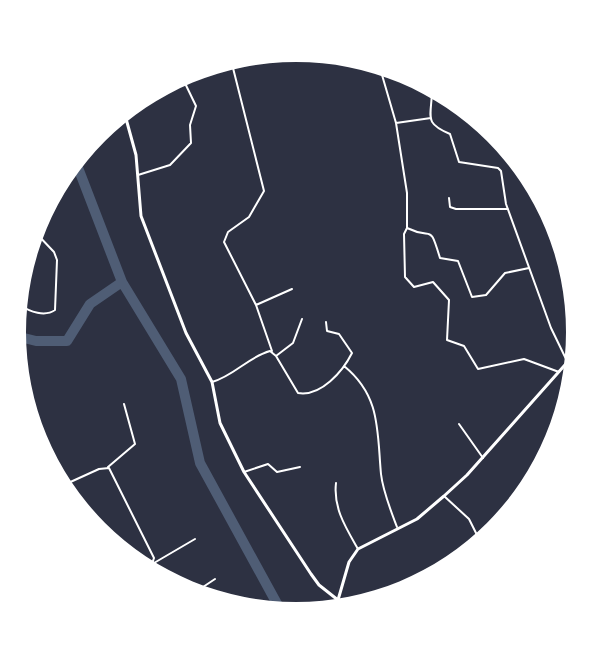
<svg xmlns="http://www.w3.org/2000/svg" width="592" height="665" viewBox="0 0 592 665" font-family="'Libre Baskerville',serif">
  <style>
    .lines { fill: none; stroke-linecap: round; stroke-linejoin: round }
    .river { stroke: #4f5d75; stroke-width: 10 }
    .minor { stroke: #fff; stroke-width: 2 }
    .tertiary { stroke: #fff; stroke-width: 3 }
  </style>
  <rect width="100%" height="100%" fill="#2d3142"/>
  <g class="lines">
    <path class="river" d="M77,165L122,282L181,379L200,463L281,611
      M16,336L36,341H67L90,304L122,282"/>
    <path class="minor" d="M232,64L264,191L249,217L228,232L224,242L256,305L272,351
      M380,68L396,123L407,193V228C434,241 429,222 440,258L458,261L472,297L486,295L505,273L529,268
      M432,92C431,118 424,123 450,134L459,162L498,168L501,171L506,204L551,328L567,361
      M396,123L431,118
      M138,175L170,165L191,143L190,125L196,106L182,77
      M449,198L450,207L456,209H508
      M407,228L404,234L405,277L414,287L433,282L449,300L447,340L464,346L478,369L524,359L559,372
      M20,305C30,312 45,317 55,310L57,260L54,252L35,232
      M256,305L292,289
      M276,356L293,343L302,319
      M344,366C381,396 377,431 381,474C383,492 391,511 397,527
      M212,382C234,376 248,357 270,351L276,356L298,393C321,397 343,371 352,353L339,334L327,331L326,322
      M459,424L483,458
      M108,467L135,444L124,404
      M244,472L268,464L277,472L300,467
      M336,483C333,508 346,528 358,549
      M66,484L99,469L109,468L154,558L151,567
      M444,496L469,519L480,541
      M154,563L195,539
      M194,593L215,579
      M229,600L231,598"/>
    <path class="tertiary" d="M125,115L136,155L141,216L186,333L212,382L220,423L244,472L311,574L319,585L343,604
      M338,600L349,562L358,549L417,519L444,496L467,475L572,357"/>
  </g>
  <path d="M0 0H592V665H0ZM26 332a270 270 0 1 1 540 0a270 270 0 1 1-540 0Z" fill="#fff" fill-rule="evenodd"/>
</svg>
